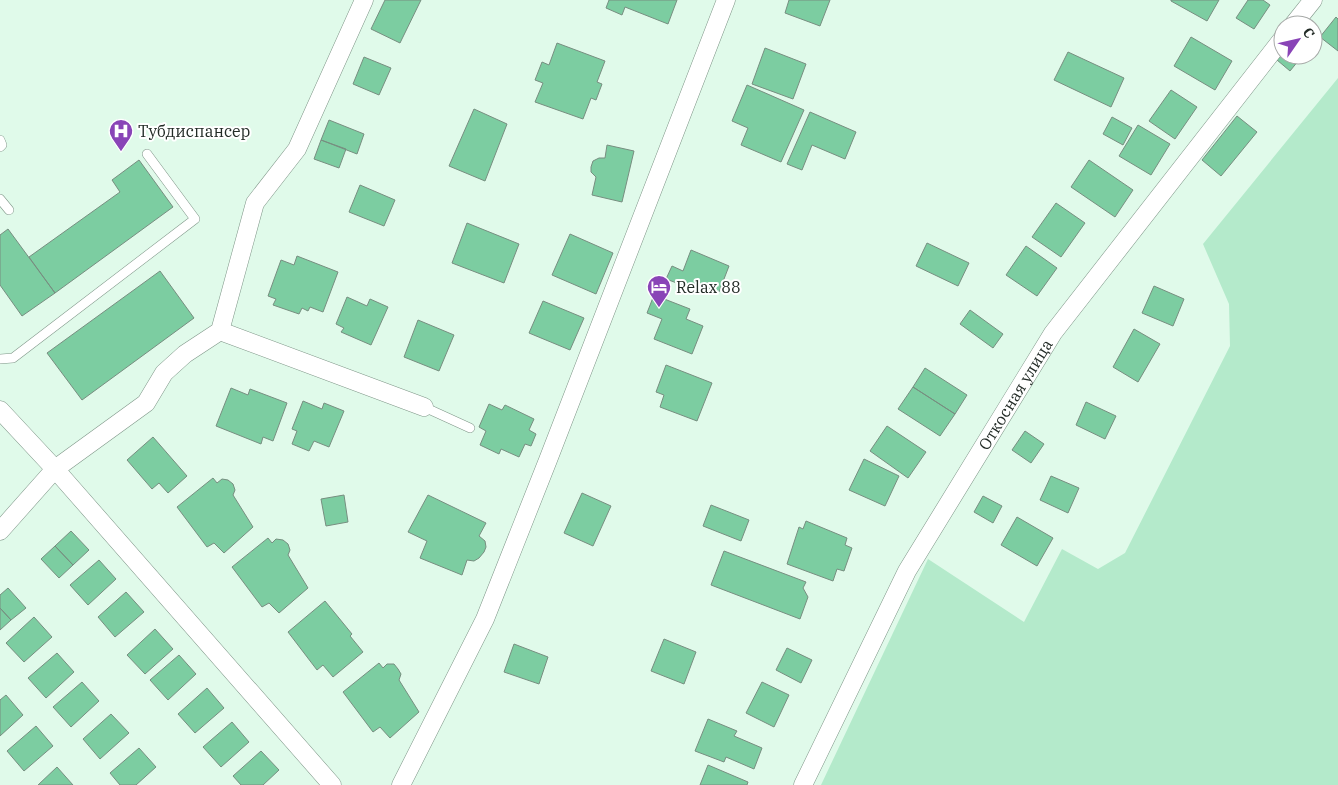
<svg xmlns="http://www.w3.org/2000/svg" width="1338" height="785" viewBox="0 0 1338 785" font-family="'IBM Plex Serif',serif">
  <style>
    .green { fill: #b4eacb }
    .building { fill: #7ccda1; stroke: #778e80 }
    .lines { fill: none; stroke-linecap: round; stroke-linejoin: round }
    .lane-casing { stroke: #7e9587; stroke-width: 10 }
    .street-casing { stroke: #7e9587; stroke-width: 19 }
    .lane { stroke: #fff; stroke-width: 9 }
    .street { stroke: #fff; stroke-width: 18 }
    .labels { text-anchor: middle; stroke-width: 4; stroke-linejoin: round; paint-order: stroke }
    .poi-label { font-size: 16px; fill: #222b26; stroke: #fff; text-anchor: start }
    .street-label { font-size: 16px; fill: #222b26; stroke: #fff }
  </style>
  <rect width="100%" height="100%" fill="#e0faea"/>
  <path class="green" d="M1338,78V785H821L928,559L1024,622L1062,549L1098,569L1125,553L1230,346L1229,304L1203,244Z"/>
  <path class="building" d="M385,0H421L400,43L371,29Z
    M609,0H677L668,24L625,7L622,15L606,8Z
    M789,0H830L820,26L785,13Z
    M1171,0H1219L1207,21L1171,1Z
    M1248,0H1263L1270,5L1254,29L1236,18Z
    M1336,17L1338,19V51L1320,37Z
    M1191,37L1232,61L1215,90L1174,66Z
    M557,43L605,61L597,82L602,84L596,100L591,98L583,119L535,102L543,83L535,80L542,62L549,65Z
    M765,48L806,64L793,99L752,84Z
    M1068,52L1124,78L1111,107L1054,80Z
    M1283,53V55H1303L1290,71L1277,60Z
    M364,57L391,68L379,95L353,84Z
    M747,85L804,110L781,162L741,145L748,128L732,121Z
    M1171,90L1197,107L1175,139L1149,121Z
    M474,109L507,124L485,181L449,166Z
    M810,112L856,132L845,159L812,145L802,170L787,164Z
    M1237,116L1257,132L1221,176L1202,160Z
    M1112,117L1132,128L1123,145L1103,134Z
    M329,120L364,134L357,154L321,140Z
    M1138,125L1170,144L1151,175L1119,156Z
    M321,140L346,149L339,168L314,159Z
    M607,145L634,151L622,202L592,195L596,177L591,172V167L593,161L599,158H605Z
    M139,160L173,207L55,293L29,257L120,192L112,180Z
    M1089,160L1133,190L1115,217L1071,187Z
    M360,185L395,200L384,226L349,212Z
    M1056,203L1085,223L1061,257L1032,237Z
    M467,223L519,244L504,283L452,263Z
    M8,229L55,293L22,316L0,285V235Z
    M570,234L613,253L596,294L552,275Z
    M927,243L969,263L958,286L916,266Z
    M1026,246L1057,268L1037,296L1006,275Z
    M691,250L729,266L719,292L696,283L693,289L666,279L672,266L683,271Z
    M297,256L338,272L323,312L310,307L308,311L302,308L299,314L273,305L276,299L268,296L281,260L294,265Z
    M160,271L194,318L82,400L47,353Z
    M1154,286L1184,299L1173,326L1142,313Z
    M654,295L690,309L686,319L703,326L692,354L654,339L662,319L647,313Z
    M347,297L367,306L370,299L388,307L371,345L341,332L344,328L336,324Z
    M543,301L584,318L570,350L529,333Z
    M970,310L1003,334L993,348L960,324Z
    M418,320L454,335L439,371L404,357Z
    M1134,329L1160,344L1138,382L1113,367Z
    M666,365L712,383L697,421L660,407L664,395L656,392Z
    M925,368L967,395L955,414L913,387Z
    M913,387L955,414L940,436L898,409Z
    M231,388L248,395L250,389L287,403L273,441L263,437L261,444L216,426Z
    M303,401L322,409L324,403L344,411L329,447L314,441L309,451L292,444L297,431L292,429Z
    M1086,402L1116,416L1105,439L1076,425Z
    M489,404L502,410L505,405L534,419L529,430L536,434L531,446L525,444L519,457L501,449L499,454L480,445L486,431L479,427Z
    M887,426L926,452L908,478L870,451Z
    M1025,431L1044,444L1031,463L1012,450Z
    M153,437L187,476L168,493L159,483L152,489L127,460Z
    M864,459L899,476L885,506L849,490Z
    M1051,476L1079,488L1068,513L1040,500Z
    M213,478L217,483L222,479L228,480L233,484L235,490L233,495L253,527L224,553L214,543L207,547L177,507Z
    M582,493L611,506L593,546L564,533Z
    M344,495L348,522L326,526L321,499Z
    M428,495L486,523L479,536L485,541L486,547L484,552L479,558L474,561L467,560L462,575L420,558L427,541L408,532Z
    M983,496L1002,506L993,523L974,512Z
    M711,505L749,520L741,541L703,526Z
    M1017,517L1053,538L1037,566L1001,545Z
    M806,521L847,538L845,545L852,548L844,571L837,569L833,581L787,564L799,527L803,529Z
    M71,531L89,550L73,565L55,546Z
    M268,538L272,543L276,539L283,540L288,544L290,550L288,555L308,588L279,613L269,603L262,607L232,567Z
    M55,546L73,565L59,578L41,559Z
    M724,551L806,582L803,588L808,597L800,619L711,585Z
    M99,560L116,579L88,605L70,585Z
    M8,588L26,608L11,620L0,608V595Z
    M126,592L144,612L115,637L98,617Z
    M325,601L352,634L350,636L363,652L333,677L323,665L317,670L288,632Z
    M0,608L11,620L0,630Z
    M34,617L52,637L24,662L6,643Z
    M155,629L173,649L145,674L127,655Z
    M664,639L696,652L684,684L651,671Z
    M514,644L548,657L539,684L504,672Z
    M787,648L812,660L801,683L776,670Z
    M57,653L74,672L46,698L28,678Z
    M179,655L196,674L168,700L150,680Z
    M379,663L383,668L387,664H394L398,669L401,674L399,680L419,712L390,738L380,727L373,732L343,692Z
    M82,682L99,701L71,727L53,707Z
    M762,682L789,695L774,727L746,713Z
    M207,688L224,708L195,733L178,714Z
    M6,695L23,715L0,736V700Z
    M111,714L129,733L100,759L83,739Z
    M708,719L737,731L734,736L762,748L754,769L726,757L724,762L695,751Z
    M232,722L249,742L221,767L203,747Z
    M36,726L53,746L24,771L7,751Z
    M139,748L156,767L136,785H120L110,773Z
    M261,751L279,770L263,785H241L233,776Z
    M708,765L748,782L747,785H700Z
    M57,767L73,785H38Z"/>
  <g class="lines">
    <g class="lane-casing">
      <path id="lane" d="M0,140L2,145L0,147
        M0,199L9,210
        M0,359L13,358L195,219L147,154
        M424,407L470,428"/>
    </g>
    <g class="street-casing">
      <g id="street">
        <path d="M1293,25L1313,0"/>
        <path d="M220,331L424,407"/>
        <path d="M0,410L55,469L332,785"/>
        <path d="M0,531L55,469L146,403L164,373L185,354L220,331L255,203L297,149L364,0"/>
        <path d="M401,785L485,619L548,460L726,0"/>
        <path id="s1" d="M803,785L907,571L1053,333L1283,38"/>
      </g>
    </g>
    <use href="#lane" class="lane"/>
    <use href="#street" class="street"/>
  </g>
  <defs>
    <g id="hospital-pin" transform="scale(1.25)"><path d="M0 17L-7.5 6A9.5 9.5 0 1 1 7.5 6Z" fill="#8944b7" stroke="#fff"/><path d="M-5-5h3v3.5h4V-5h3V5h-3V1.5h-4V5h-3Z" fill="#fff"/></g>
    <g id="hotel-pin" transform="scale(1.25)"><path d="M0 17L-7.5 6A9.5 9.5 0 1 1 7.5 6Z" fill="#8944b7" stroke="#fff"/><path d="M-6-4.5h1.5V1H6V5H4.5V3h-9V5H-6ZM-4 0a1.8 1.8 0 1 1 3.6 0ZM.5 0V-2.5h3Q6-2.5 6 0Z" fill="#fff"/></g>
  </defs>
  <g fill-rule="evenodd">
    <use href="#hospital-pin" x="121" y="131"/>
    <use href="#hotel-pin" x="659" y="287"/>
  </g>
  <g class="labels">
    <g class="poi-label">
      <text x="138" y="137">Тубдиспансер</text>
      <text x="676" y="293">Relax 88</text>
    </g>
    <g class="street-label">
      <text dy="6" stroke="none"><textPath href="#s1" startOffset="445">Откосная улица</textPath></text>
    </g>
  </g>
  <g transform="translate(1298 40) rotate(56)"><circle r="24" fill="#ffffff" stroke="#a7aaa8"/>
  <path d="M0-4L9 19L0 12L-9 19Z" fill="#8944b7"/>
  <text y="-8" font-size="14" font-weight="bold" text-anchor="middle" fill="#222b26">С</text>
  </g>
</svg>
